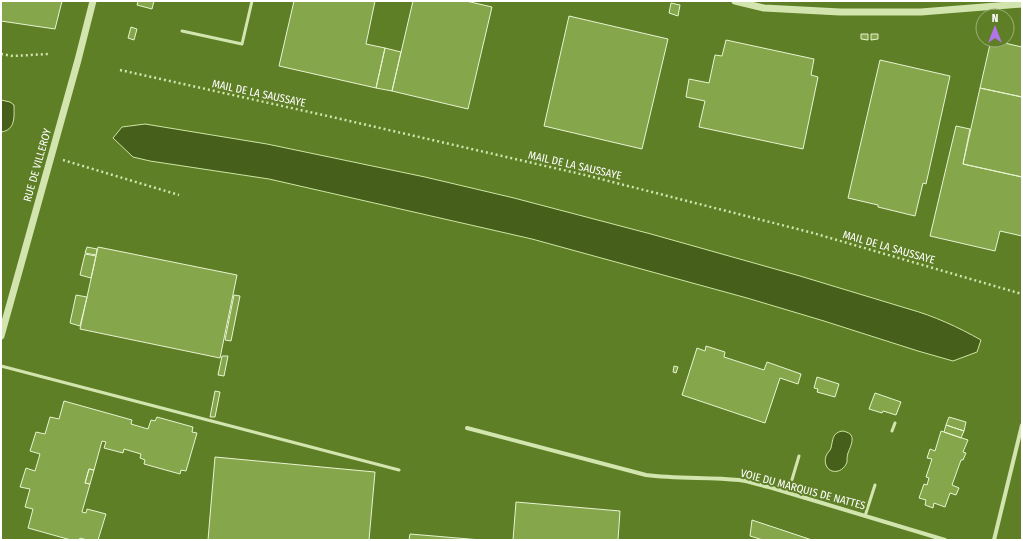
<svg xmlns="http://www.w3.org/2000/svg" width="1023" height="541" viewBox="0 0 1023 541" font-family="'Fira Sans Condensed',sans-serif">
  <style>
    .water { fill: #46601b; stroke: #cfe6a2 }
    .building { fill: #86a64c; stroke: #e8f4d1 }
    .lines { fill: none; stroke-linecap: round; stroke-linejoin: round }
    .path { stroke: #d2e5ae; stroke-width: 2.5; stroke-dasharray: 2 3; stroke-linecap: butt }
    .service { stroke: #d2e5ae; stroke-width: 3 }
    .minor { stroke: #d2e5ae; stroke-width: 4 }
    .tertiary { stroke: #d2e5ae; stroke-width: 7 }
    .labels { text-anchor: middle; stroke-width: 4; stroke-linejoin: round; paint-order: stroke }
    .street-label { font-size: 11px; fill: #fff; stroke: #5f7f27 }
  </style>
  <rect width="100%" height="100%" fill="#5f7f27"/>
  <path class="water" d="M1,100L10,102L14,105C14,116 16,130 1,132Z
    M145,124L267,144L425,177L514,198L651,234L800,276L909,309C934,316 958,327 981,340L977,352L953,361L918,351L824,321L747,298L532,239L269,179L150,161L133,157L113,138L122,127Z
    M842,431C857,433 852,443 848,453C847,456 847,459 847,462C845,468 839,473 832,471C826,469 824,462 826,456C827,453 830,451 831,448C833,440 832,433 842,431Z"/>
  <path class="building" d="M1,1H62L55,29L1,21Z
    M138,1H154L152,9L137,5Z
    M294,1H375L366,44L385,48L376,88L279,66Z
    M413,1H466L492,7L468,109L392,91Z
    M671,3L680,5L678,16L669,13Z
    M569,16L668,39L642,149L544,126Z
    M131,27L137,29L134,40L128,38Z
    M861,34H868V40L861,39Z
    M871,34H878V39L871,40Z
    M726,40L814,59L811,75L818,77L803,149L699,127L705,101L686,97L689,79L709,83L715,55L722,56Z
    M991,40L1022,47V97L980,88Z
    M385,48L401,52L392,91L376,88Z
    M880,60L950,76L926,184L923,183L915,216L878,207V205L848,198Z
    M980,88L1022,97V177L963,164Z
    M956,126L970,129L963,164L1022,177V236L1000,231L995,251L930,236Z
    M87,247L97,249L96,255L85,253Z
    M98,247L237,275L220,358L80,329Z
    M85,254L96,256L91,278L80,275Z
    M76,295L87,297L80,326L70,323Z
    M234,295L240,296L231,341L225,340Z
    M706,346L725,352L724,357L764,370L767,362L801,374L798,384L780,378L765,423L682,395L697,348L705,351Z
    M222,356H228L224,376L218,375Z
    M674,366L678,367L676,373L673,372Z
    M817,377L839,384L835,397L817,392L818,389L814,388Z
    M215,391L220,392L215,417H210Z
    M875,393L901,402L896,415L883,411L882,413L869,409Z
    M64,401L132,420L131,424L148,429L151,420L155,421L157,417L193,427L192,432L197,433L186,471L181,470L180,474L144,464L145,460L140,458L141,454L124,449L123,453L104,448L106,442L102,441L94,470L89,469L85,483L90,484L82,512L86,513L87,509L106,514L98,540H87L80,538L79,540H71L28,528L33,509L25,507L30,489L20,487L26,468L35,471L40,454L30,451L36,432L45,434L50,417L59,419Z
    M949,417L966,422L964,431L946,425Z
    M946,425L964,431L961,438L944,432Z
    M941,431L968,440L963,452L966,453L963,460H961L952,485L959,488L956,495L950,493L945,507L934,503L933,508L925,505L926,500L919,498L924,484L927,485L929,478L926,477L932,459L927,458L930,449L935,451Z
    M215,457L375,472L369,540H208Z
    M89,469L94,470L90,484L85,483Z
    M516,502L620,511L618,540H513Z
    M752,520L812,540H763L750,536Z
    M410,534L481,540H409Z"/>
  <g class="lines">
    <path class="path" d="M1,54L13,56L48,54
      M120,70L332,117L585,175L813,233L1022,294
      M63,160L179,195"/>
    <path class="service" d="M182,31L242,44L252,1
      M1,366L399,470
      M892,431L895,423
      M788,493L799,456
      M865,516L875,485"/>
    <path class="minor" d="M467,428L646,475C677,479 708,477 739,480C749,481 759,485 769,487L945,540
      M994,540L1022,425"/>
    <path class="tertiary" d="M735,1L764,8L840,12H921L1022,4
      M1,336L78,60L93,1"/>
  </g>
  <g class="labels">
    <g class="street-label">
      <text transform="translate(259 93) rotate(12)" y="4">MAIL DE LA SAUSSAYE</text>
      <text transform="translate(37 165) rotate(-74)" y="4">RUE DE VILLEROY</text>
      <text transform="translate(575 165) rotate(13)" y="4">MAIL DE LA SAUSSAYE</text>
      <text transform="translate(889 247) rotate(16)" y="4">MAIL DE LA SAUSSAYE</text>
      <text transform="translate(803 489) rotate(15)" y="4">VOIE DU MARQUIS DE NATTES</text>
    </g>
  </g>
  <rect width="1023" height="541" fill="none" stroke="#ffffff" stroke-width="4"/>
  <g transform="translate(995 28)"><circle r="19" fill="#5f7f27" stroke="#9fb27d"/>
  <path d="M0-3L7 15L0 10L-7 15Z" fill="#b274ed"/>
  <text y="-6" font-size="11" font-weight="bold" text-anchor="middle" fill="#ffffff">N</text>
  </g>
</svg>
